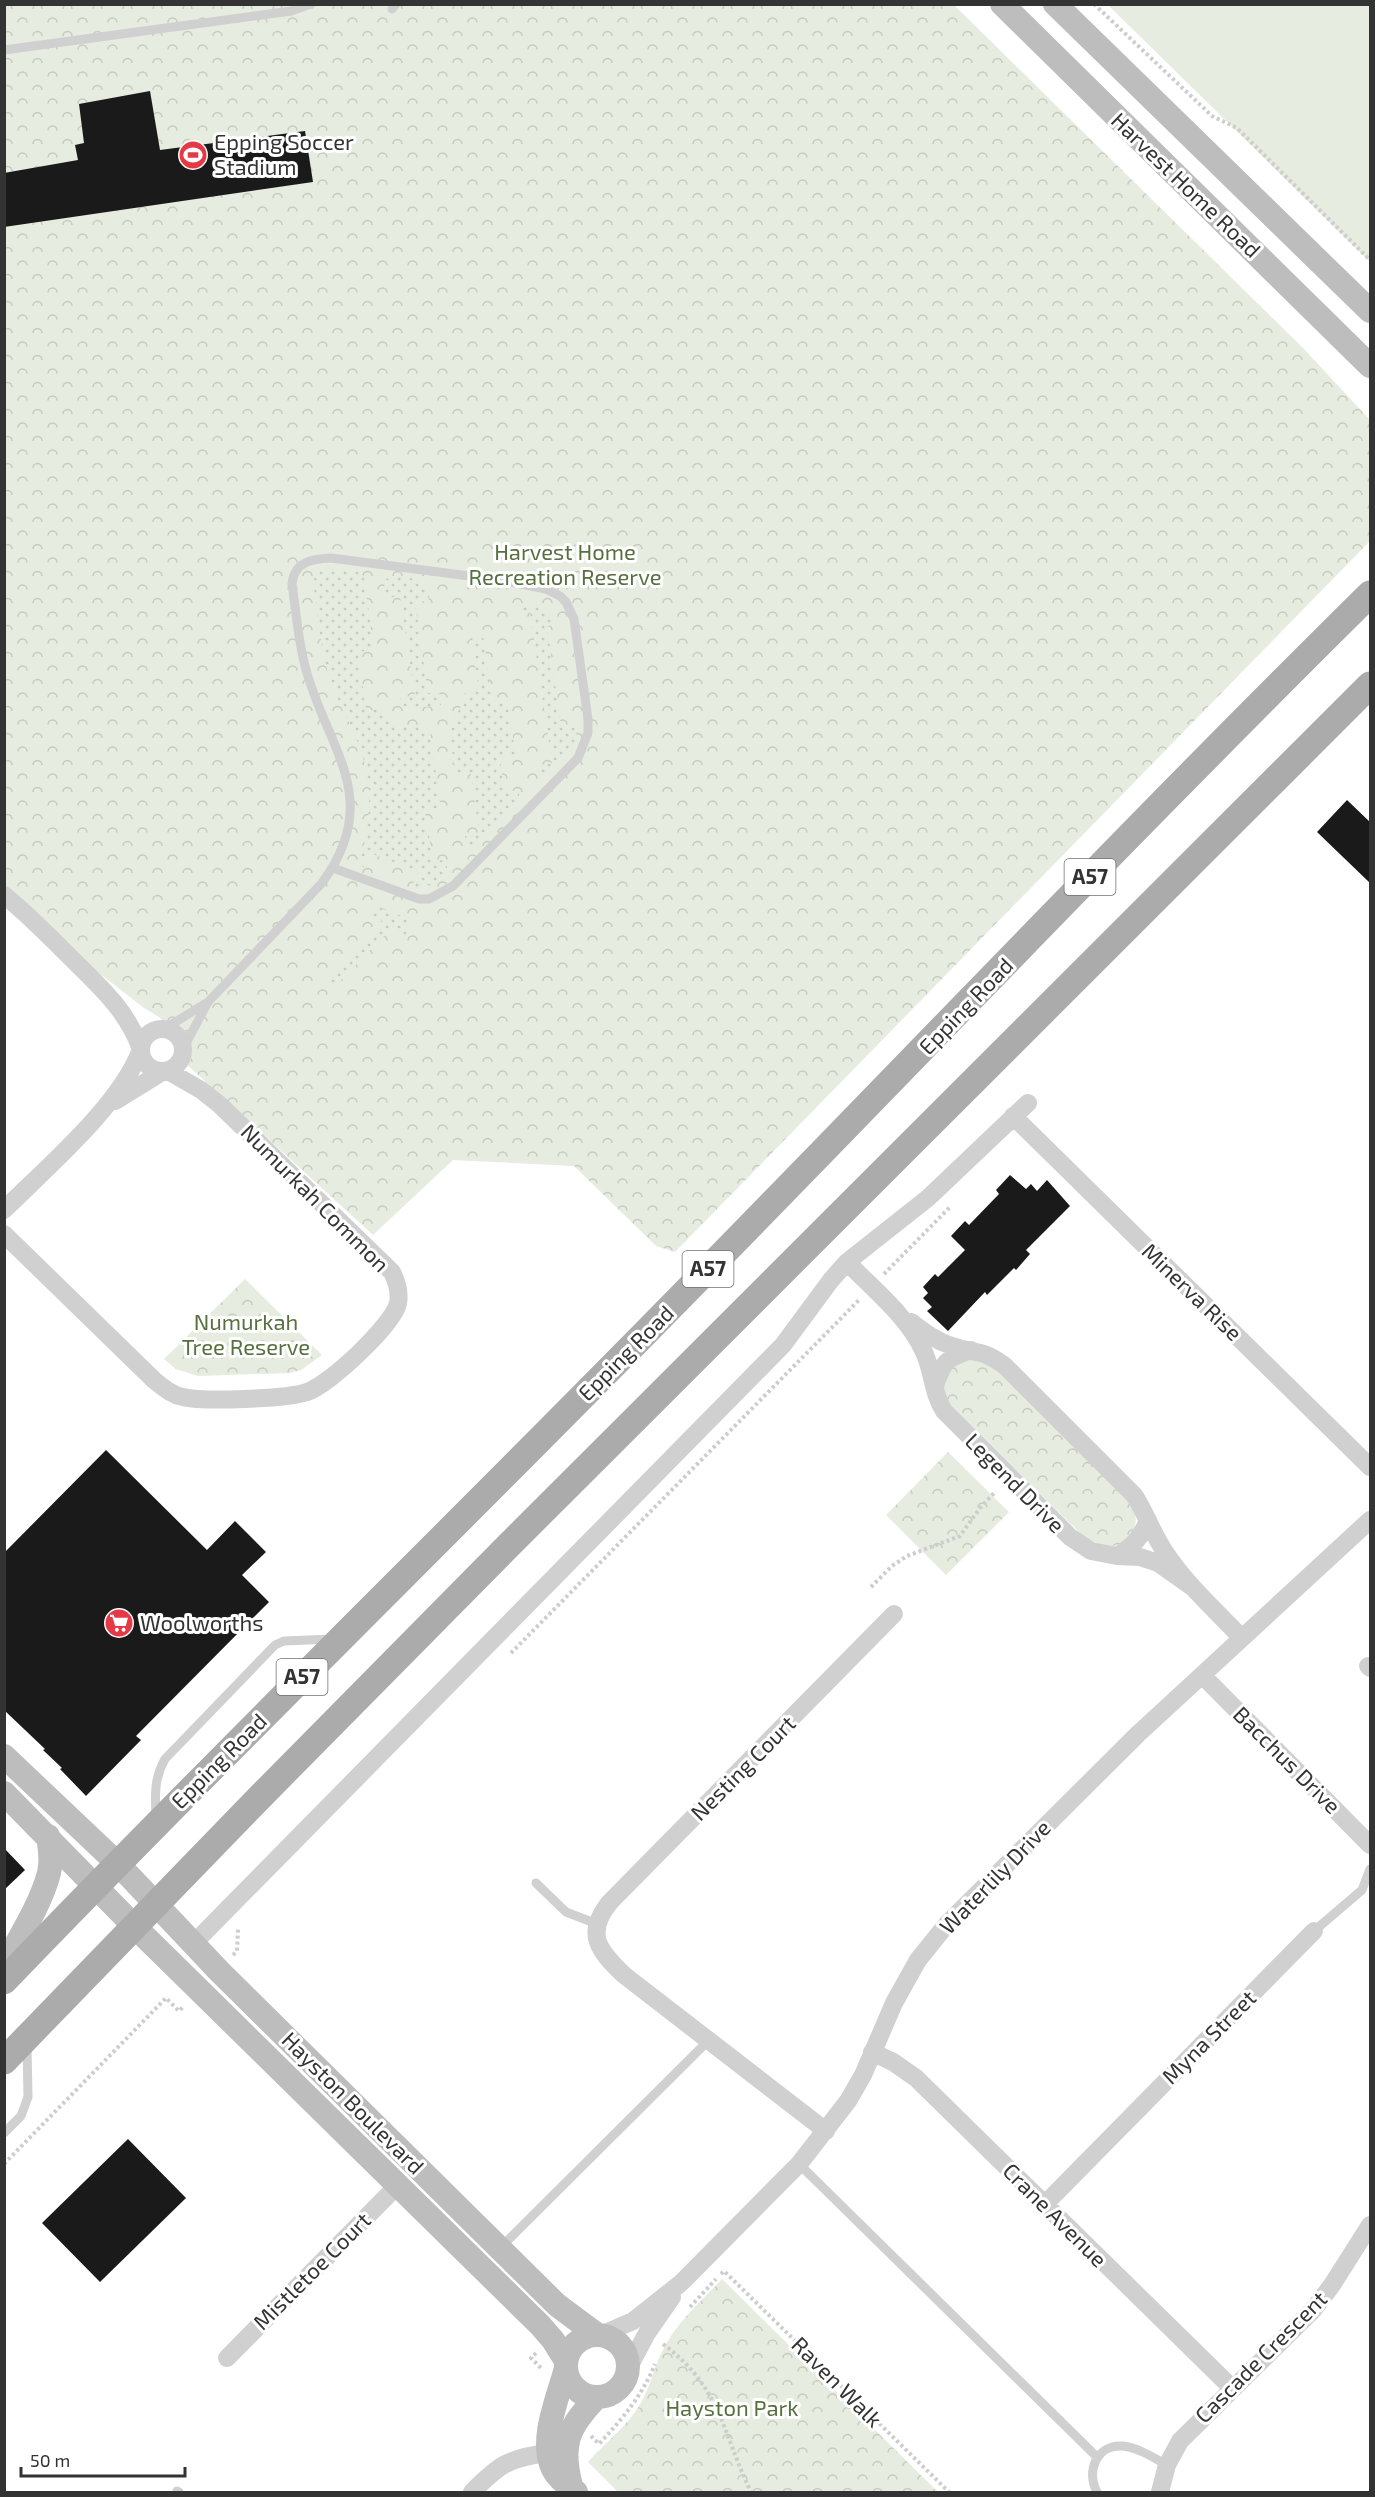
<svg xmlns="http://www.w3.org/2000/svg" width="1375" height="2497" viewBox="0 0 1375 2497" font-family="'Exo 2',sans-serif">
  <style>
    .grass { fill: #e6ecdf }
    .park { fill: url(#park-crowns) }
    .garden { fill: url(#garden-dots) }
    .building { fill: #1a1a1a }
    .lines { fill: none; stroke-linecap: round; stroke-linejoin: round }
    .path { stroke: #cdcdcd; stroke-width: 4; stroke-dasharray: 3 3; stroke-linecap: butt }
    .lane { stroke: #d0d0d0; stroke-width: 9 }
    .street { stroke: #d0d0d0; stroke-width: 18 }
    .secondary { stroke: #bdbdbd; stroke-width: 24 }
    .primary { stroke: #ababab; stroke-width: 27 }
    .labels { text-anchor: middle; stroke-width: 6; stroke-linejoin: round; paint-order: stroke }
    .shield { fill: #fff; stroke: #707070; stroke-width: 1.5 }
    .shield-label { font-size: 21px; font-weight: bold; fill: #333 }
    .poi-label { font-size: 22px; fill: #333; stroke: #fff; text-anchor: start }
    .street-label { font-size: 22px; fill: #333; stroke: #fff }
    .park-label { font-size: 22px; fill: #56703f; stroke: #fff }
  </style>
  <defs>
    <pattern id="park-crowns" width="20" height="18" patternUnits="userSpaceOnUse" patternTransform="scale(1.5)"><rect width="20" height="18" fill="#e6ecdf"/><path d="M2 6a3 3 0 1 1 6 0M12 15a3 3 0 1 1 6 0" fill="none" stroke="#c6cbc0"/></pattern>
    <pattern id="garden-dots" width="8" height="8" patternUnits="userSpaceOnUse" patternTransform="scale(1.5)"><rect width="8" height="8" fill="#e6ecdf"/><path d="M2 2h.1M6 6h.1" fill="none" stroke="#c6cbc0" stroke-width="1.8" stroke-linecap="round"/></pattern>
  </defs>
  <rect width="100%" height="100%" fill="#fff"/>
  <path class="grass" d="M1108,5H1370V262Z"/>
  <path class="park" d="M4,5H954L1303,348L1370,420V541L675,1252L656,1246L574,1166L453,1160L373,1235L184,1062L186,1044L159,1017L144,1008L5,900Z
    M245,1279L322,1355L301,1370L290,1373L198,1376L176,1369L164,1359Z
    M969,1356L994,1367L1123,1495C1127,1500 1131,1505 1134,1511C1141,1527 1126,1548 1108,1546C1098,1545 1090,1540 1082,1535L954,1410C945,1398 941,1389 944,1374Z
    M948,1452L1009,1512L946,1575L886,1515Z
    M722,2279L938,2492H618L588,2462C606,2442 631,2423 643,2399C653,2379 657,2357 669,2339C683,2317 704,2298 722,2279Z"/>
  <path class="garden" d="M340,569L356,571L364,576L374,650L358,652L366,711L382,709C386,714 388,720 394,723C406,730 422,721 430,732L441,809L425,811L433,861L448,860L445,878L434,885L415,886L413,881L419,872L370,853L364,867L359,865C370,823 375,785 358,743C351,723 339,705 332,685C320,652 318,615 313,580L321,571Z
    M395,576C411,578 436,578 428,601L415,602L428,693L443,694L441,705L408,709L401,704L400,698L415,695L400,596L386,598L384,587L386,579Z
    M518,604L541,607L555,625L547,626L561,727L574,725C584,741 560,764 548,772H542L538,768L539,765L552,763L530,612L515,611L514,606Z
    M483,635L492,701L506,700L508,702L515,753L514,756L500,758L504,792L518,790L520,792L516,805L478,844L473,847L466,843L465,836L479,833L471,774L458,775L455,773L449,726L462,705L463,694L479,691L471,637Z
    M373,905L407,918L411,923L405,936L394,926L335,986L330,981L371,938L382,920L369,913Z"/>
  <path class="building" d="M150,91L160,150L305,131L313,182L4,227V173L78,160L75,145L84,143L79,104Z
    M1347,800L1371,823V884L1317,832Z
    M1010,1175L1026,1189L1031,1184L1037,1191L1047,1180L1070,1206L1026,1250L1030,1254L1016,1270L1014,1268L987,1295L985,1292L948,1331L927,1311L932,1307L923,1298L928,1293L923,1287L935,1274L938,1277L965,1250L951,1236L965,1221L969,1225L999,1194L996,1190Z
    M106,1450L207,1550L235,1521L266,1552L242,1575L269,1602L136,1736L141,1740L86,1796L60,1769L62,1768L43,1750L45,1749L4,1710V1553Z
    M4,1848L25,1870L4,1890Z
    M128,2139L186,2198L100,2282L42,2223Z"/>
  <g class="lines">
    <path class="path" d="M1094,4L1212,116L1237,128L1243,134L1370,260
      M884,1274L950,1207
      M871,1587L892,1566L907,1556L960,1536L980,1508L996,1491
      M511,1653L860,1299
      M233,1955L237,1951L238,1929
      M4,2164L166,1998L179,2011L184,2006
      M721,2274L724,2271L949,2492
      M690,2307L716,2279
      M663,2344C722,2388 722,2433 751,2492
      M536,2353L531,2358L542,2369
      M591,2436L599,2444C623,2418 642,2396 655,2364"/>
    <path class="lane" d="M392,9L396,4
      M4,50L291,11L311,4
      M164,1029L208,1002L322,883C385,797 326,748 305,666C298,640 296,611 292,584C294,561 313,559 331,558L500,580L546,589L560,596L566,602L574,619L588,719V733L578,758L453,886L429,899H419L333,868
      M183,1049L207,1004
      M156,1817C155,1795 154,1778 165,1759L275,1645L284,1641L333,1639
      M536,1883L566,1912L597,1924
      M1314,1931L1362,1890L1370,1869
      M4,2133L21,2116L28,2097L27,2046
      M799,2164L1097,2457
      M500,2248L709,2040
      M177,2491L179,2492
      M1097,2492C1086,2472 1096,2444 1123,2446C1139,2448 1154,2458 1167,2465"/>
    <path class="street" d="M4,895C26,913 46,933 66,953C95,982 126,1008 140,1047
      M141 1050a21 21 0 1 1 42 0a21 21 0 1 1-42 0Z
      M115,1101L162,1072
      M1013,1116L1370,1467
      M4,1210C47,1167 118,1107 140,1052
      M4,1234L155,1381C164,1388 172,1395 183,1397C203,1402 287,1399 307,1392C328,1386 394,1324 398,1303C400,1292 397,1282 392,1272L220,1105L201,1090L168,1071
      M847,1262C873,1289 907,1316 923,1350C933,1369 932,1393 944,1411L1070,1537L1091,1551L1117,1556L1140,1557L1158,1563L1192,1587
      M911,1322C924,1332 936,1341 952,1346C977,1355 981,1348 1005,1366L1134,1495C1146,1513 1152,1533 1165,1552C1186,1584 1215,1610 1242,1638
      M935,1386C943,1361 947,1358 971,1350
      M1117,1556C1133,1546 1141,1538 1148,1520
      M1368,1666L1370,1668
      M1203,1676L1370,1845
      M193,1944L783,1345L831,1280L847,1262L928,1198L1028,1103
      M872,2052L893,2062L916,2078L1232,2388
      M826,2131L624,1975C599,1951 584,1934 610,1902L894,1614
      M1044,2205L1314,1931
      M603,2334L633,2321L681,2283L799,2164L848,2101L863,2075L894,2003L918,1960L947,1924L1138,1734L1370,1520
      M227,2358L398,2185
      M629,2367L647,2333L672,2297
      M472,2492C499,2465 508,2458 547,2453
      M1160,2492L1167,2465L1180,2441L1313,2310L1332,2285L1370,2225"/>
    <path class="secondary" d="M1002,4L1370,366
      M1055,4L1370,311
      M4,1756L118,1864L219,1971L557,2305L596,2334
      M4,1793L135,1927L540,2325L553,2340L566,2361
      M4,1966C19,1938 41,1904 49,1873C52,1861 50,1848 48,1836
      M566 2366a31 31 0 1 1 62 0a31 31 0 1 1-62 0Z
      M566,2368C558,2398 539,2440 553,2469C558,2479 568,2485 576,2492
      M571,2486C560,2444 568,2427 597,2397"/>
    <path class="primary" d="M4,1981C219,1757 441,1541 658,1320C896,1078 1129,832 1370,594
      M4,2061L260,1797L508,1546L1370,685"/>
  </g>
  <defs>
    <g id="stadium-disc" transform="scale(1.5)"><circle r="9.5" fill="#e63946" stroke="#fff"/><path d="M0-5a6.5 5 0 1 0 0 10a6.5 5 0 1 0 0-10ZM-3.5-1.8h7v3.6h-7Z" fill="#fff"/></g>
    <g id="supermarket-disc" transform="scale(1.5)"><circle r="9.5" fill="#e63946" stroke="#fff"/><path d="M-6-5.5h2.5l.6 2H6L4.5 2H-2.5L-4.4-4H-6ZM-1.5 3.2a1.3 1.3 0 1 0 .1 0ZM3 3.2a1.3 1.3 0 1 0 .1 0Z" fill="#fff"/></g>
  </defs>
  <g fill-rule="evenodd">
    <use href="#stadium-disc" x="193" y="155"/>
    <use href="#supermarket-disc" x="119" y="1623"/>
  </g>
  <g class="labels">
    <g class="shield">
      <rect x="1064.5" y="859" width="51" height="36" rx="4.5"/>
      <rect x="682.5" y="1251" width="51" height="36" rx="4.5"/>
      <rect x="276.5" y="1659" width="51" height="36" rx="4.5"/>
    </g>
    <g class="shield-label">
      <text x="1090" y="884">A57</text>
      <text x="708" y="1276">A57</text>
      <text x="302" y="1684">A57</text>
    </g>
    <g class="poi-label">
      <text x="214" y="150">Epping Soccer<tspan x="214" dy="25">Stadium</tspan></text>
      <text x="140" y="1631">Woolworths</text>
    </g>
    <g class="street-label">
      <text transform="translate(1186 185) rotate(44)" y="8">Harvest Home Road</text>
      <text transform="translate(966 1006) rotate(-46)" y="8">Epping Road</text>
      <text transform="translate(315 1198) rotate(45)" y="8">Numurkah Common</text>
      <text transform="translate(1192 1292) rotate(44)" y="8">Minerva Rise</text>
      <text transform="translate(626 1353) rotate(-45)" y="8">Epping Road</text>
      <text transform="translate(1015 1483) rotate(45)" y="8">Legend Drive</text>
      <text transform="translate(1287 1760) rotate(45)" y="8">Bacchus Drive</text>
      <text transform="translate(219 1761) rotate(-45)" y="8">Epping Road</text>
      <text transform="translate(743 1768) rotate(-45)" y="8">Nesting Court</text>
      <text transform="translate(995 1877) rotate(-46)" y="8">Waterlily Drive</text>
      <text transform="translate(1209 2037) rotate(-45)" y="8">Myna Street</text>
      <text transform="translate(353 2103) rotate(45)" y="8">Hayston Boulevard</text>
      <text transform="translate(1055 2215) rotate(45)" y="8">Crane Avenue</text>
      <text transform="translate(312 2271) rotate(-45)" y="8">Mistletoe Court</text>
      <text transform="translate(1261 2357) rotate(-45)" y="8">Cascade Crescent</text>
      <text transform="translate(837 2382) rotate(45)" y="8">Raven Walk</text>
    </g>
    <g class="park-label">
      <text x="565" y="560">Harvest Home<tspan x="565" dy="25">Recreation Reserve</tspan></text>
      <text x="246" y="1330">Numurkah<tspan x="246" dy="25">Tree Reserve</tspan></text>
      <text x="732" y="2416">Hayston Park</text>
    </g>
  </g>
  <rect width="1375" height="2497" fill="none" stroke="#333333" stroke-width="12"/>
  <path d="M21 2467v9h164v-9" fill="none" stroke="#333333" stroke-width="3"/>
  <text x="30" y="2467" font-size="18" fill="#333333" stroke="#ffffff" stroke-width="4.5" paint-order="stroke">50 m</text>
</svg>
